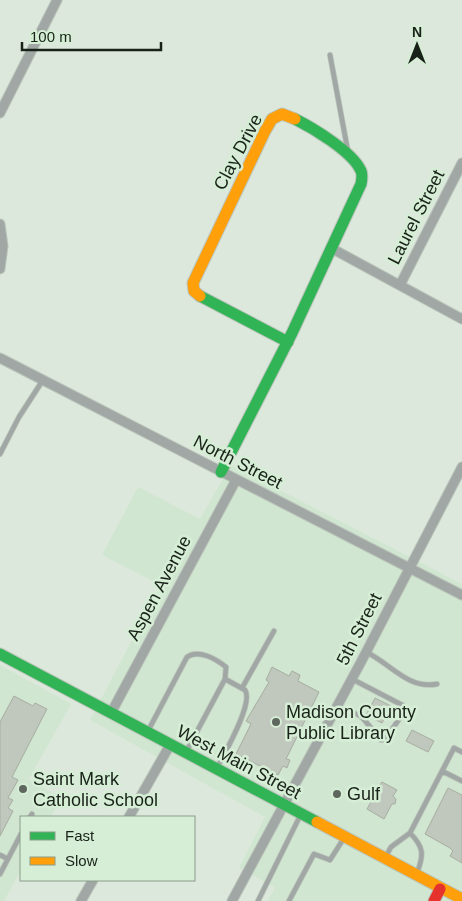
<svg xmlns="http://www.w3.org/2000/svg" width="462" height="901" viewBox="0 0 462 901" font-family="Arial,sans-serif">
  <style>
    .built { fill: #d0e6d0 }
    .building { fill: #c0c7bc; stroke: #a6ada2 }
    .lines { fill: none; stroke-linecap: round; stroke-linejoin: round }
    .lane-casing { stroke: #bac4ba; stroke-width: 6 }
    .street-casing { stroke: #bac4ba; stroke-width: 11 }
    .fast-casing { stroke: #bac4ba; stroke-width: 13 }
    .slow-casing { stroke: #bac4ba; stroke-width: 13 }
    .jam-casing { stroke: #bac4ba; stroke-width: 13 }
    .lane { stroke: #a1a7a4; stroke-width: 4.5 }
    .street { stroke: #a1a7a4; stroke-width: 9 }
    .fast { stroke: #30b455; stroke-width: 11 }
    .slow { stroke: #ff9f0a; stroke-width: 11 }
    .jam { stroke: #e5322d; stroke-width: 11 }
    .poi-dot { fill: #5d675d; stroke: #d6eed6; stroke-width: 2 }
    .labels { text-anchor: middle; stroke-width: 5; stroke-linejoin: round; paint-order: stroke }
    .street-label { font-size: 18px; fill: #192219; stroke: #d6eed6 }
    .poi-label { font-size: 18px; fill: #192219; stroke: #d6eed6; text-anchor: start }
  </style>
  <rect width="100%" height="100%" fill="#dce8dc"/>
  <path class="built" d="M231,465L462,584V901H268L275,887L239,868L265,817L90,720L161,585L102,555L138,487L200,519Z
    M0,665L71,704L29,779L61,798L51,817H21V870L4,901H0Z"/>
  <path class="building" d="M272,667L289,676L292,671L300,675L298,681L319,692L286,759L290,760L287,768L283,766L278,775L236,754L251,724L246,721L269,682L266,680Z
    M14,696L33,706L35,703L47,709L12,777L18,780L8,798L13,800L8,808L13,811L0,836V722Z
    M375,698L391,706L382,723L366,715Z
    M412,730L434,741L428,752L406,741Z
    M382,782L397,790L393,796L396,799L395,804H392L384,819L367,809L372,800L370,799Z
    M448,788L462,795V863L450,856L453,851L450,848L425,834Z"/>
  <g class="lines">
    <g class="lane-casing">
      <path id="lane" d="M330,55L348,152
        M0,454L19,417L43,380
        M366,652C390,663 408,690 437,684
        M242,688L274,631
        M337,706L361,716L381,740L385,739L405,711L404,706L352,679
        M148,731L187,657C199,649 216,659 226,667L225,679L186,752
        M217,768C224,754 254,703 245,690L225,679
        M442,771L462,781
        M30,817L32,814
        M410,833C424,847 424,855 417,873
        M0,855L8,859
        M386,856L391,847L410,833L454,748L462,752
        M0,874L21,834
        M258,901L300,816
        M289,901L314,854L330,860L344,838"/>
    </g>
    <g class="street-casing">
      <path id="street" d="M0,113L57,0
        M0,224L3,246L0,269
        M331,248L462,319
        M400,285L462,163
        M0,358L462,595
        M111,713L236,480
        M129,817L170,745
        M81,901L93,880
        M232,901L361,662L462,467"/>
    </g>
    <g class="fast-casing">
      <path id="fast" d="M200,296L288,342
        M221,472L292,333L361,184C362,179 363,173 360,169C351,151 313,128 295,119
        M0,654L317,822"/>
    </g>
    <g class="slow-casing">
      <path id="slow" d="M200,296L194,291L193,283L265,131L272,119L282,114L295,119
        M317,822L462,899"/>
    </g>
    <g class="jam-casing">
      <path id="jam" d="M434,901L440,889"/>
    </g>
    <use href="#lane" class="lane"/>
    <use href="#street" class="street"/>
    <use href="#fast" class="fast"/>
    <use href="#slow" class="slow"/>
    <use href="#jam" class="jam"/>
  </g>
  <g class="poi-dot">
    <circle cx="276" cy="722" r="5"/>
    <circle cx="23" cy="789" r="5"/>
    <circle cx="337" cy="794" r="5"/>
  </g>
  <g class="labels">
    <g class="street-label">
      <text transform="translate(238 152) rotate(-62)" y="6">Clay Drive</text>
      <text transform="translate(416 217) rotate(-63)" y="6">Laurel Street</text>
      <text transform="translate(238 462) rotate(27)" y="6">North Street</text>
      <text transform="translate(159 588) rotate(-62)" y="6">Aspen Avenue</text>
      <text transform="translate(359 629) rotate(-63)" y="6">5th Street</text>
      <text transform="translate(239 762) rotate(28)" y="6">West Main Street</text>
    </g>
    <g class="poi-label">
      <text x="286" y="718">Madison County<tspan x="286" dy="21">Public Library</tspan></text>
      <text x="33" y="785">Saint Mark<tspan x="33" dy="21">Catholic School</tspan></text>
      <text x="347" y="800">Gulf</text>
    </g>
  </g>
  <rect x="20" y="816" width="175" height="65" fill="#d6eed6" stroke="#8a9c8a"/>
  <rect x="30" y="832" width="25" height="8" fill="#30b455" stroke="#8a9c8a"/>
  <text x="65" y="841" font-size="15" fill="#192219">Fast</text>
  <rect x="30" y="857" width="25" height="8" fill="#ff9f0a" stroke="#8a9c8a"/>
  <text x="65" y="866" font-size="15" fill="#192219">Slow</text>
  <g transform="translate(417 45)" stroke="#d6eed6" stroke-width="4" paint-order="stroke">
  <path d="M0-4L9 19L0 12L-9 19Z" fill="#192219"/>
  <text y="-8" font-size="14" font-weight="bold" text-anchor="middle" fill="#192219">N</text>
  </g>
  <path d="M22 42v8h139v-8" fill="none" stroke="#192219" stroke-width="2.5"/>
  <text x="30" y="42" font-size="15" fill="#192219" stroke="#d6eed6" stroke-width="4" paint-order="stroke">100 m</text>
</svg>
